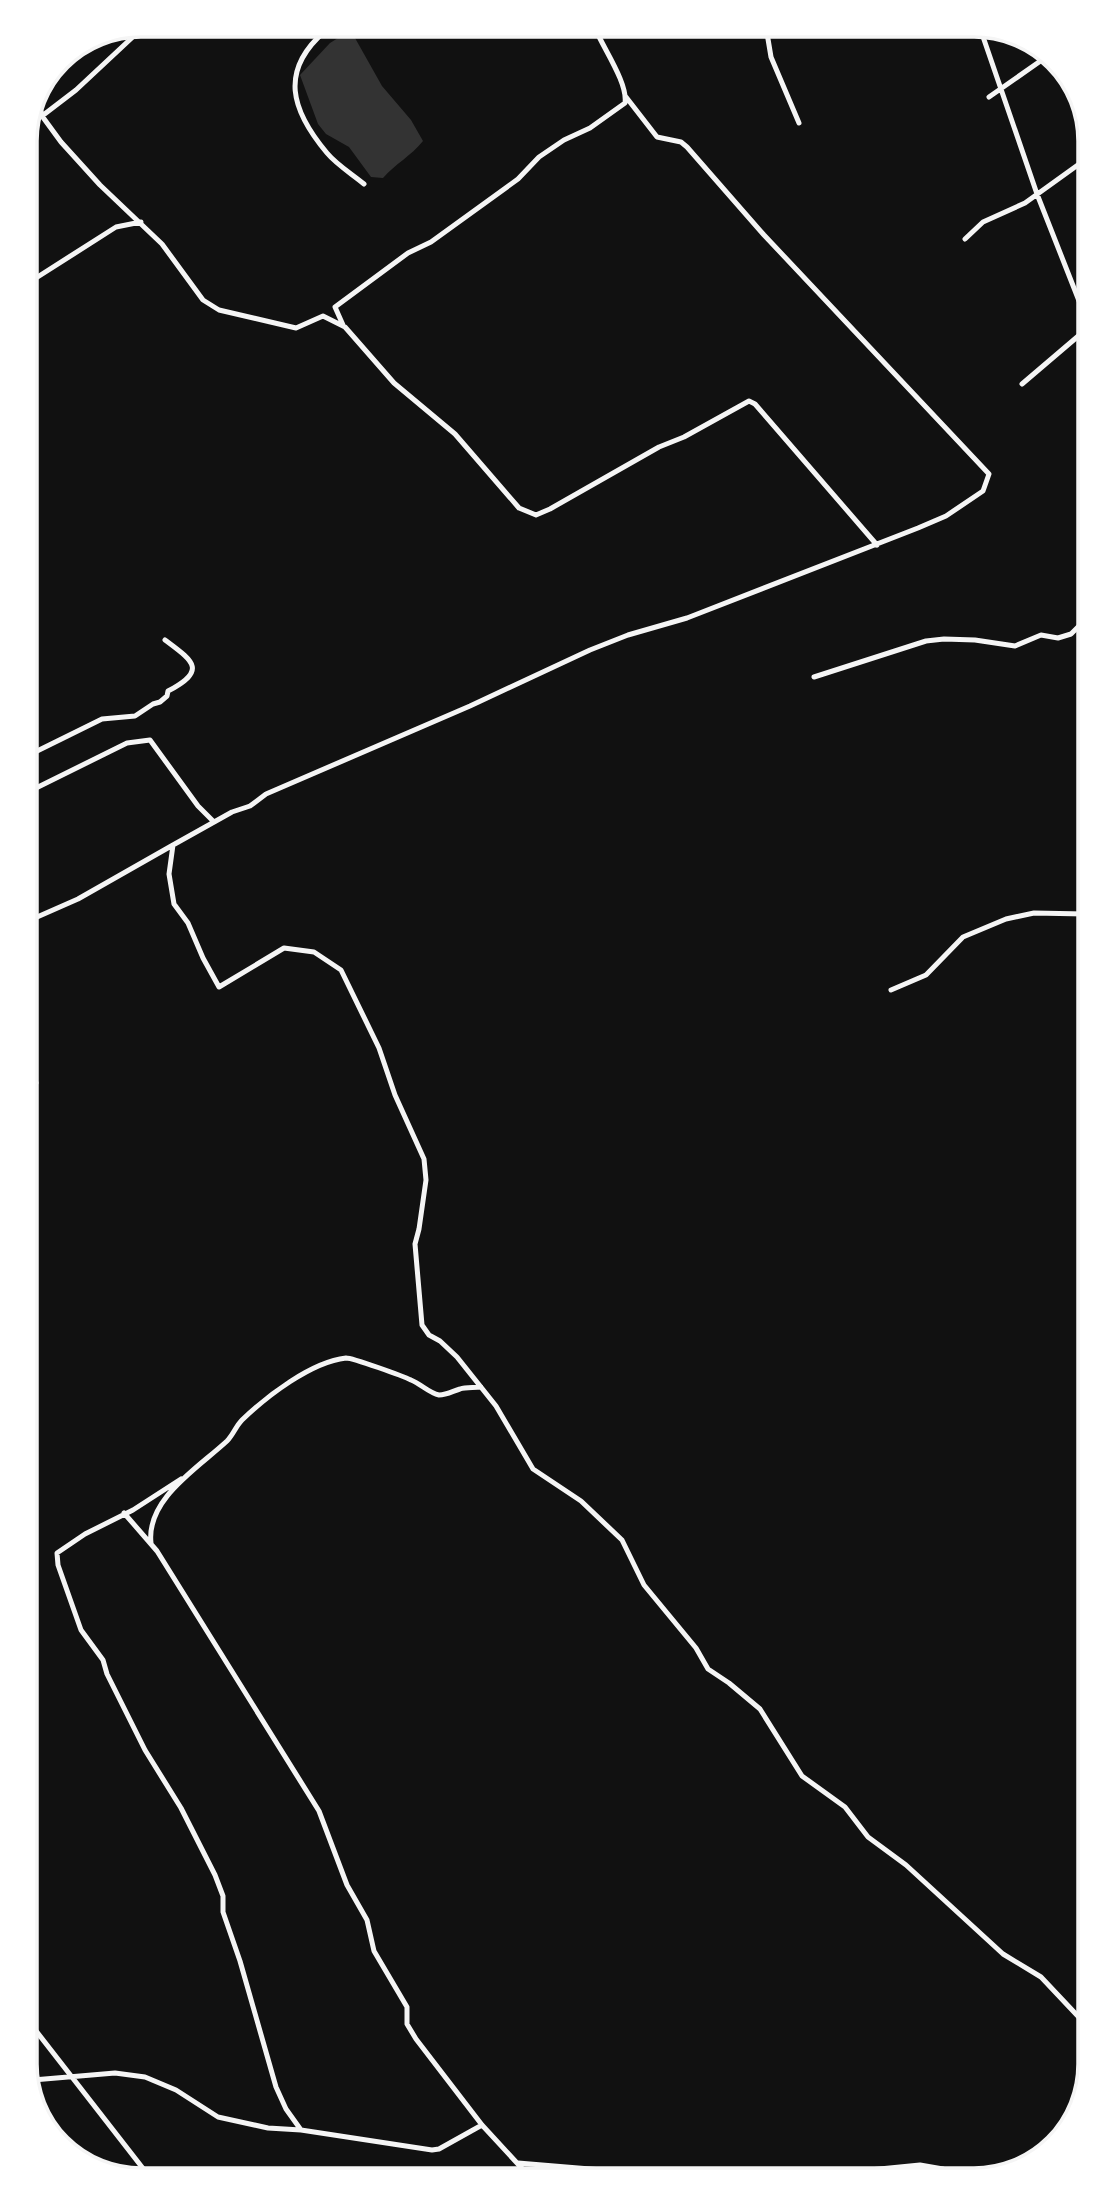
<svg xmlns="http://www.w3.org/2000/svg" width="1115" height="2205" viewBox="0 0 1115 2205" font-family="'PT Sans',sans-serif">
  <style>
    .water { fill: #333 }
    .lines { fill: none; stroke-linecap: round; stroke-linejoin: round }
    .minor { stroke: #f5f5f5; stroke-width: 5 }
    .rim { fill: none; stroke: #f5f5f5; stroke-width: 3.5 }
  </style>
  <rect width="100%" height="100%" fill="#111"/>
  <path class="water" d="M346,33L355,38L382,86L411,120L423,141C411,156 395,164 383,178L371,177L349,147L326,134L318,124L300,75L330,43Z"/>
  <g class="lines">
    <path class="minor" d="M979,25L1037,194L1083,311
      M766,27L771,57L799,123
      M325,31C279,71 291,110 327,153C337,165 352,174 364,184
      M626,97L657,137L681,142L687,147L764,235L989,474L983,491L946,516L918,528L687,618L628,635L590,650L470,706L266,794L250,806L232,812L173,845L169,874L174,904L188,923L203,958L219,987L284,948L314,952L341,970L379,1048L395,1095L424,1159L426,1180L419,1229L415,1244L422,1325L429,1335L440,1341L457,1357L496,1406L533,1469L581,1501L622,1540L644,1585L696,1648L708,1669L729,1683L760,1709L802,1776L845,1807L868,1837L906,1865L1003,1954L1041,1977L1090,2029
      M989,97L1049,55
      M39,103L42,116L76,90L137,33
      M42,116L61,142L100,185L162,244L203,300L219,310L296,328L323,316L345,327L394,383L455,434L519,508L536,515L550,509L659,447L684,437L749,401L755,404L877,545
      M965,239L983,222L1025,203L1082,162
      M25,285L116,227L141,222
      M343,325L335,307L408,253L431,242L518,179L539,157L564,140L590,128L625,103C628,83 603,48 595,28
      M1022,384L1083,332
      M814,677L926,641L944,639L975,640L1015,646L1041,635L1058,638L1071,634L1084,621
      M27,756L102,719L135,716L153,704L160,702L167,696L168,691C208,670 193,661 165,640
      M28,792L127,743L150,740L198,806L214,822
      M28,921L78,899L173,845
      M891,990L926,975L963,937L1006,919L1034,913L1085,914
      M29,1059L36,1083L29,1097
      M124,1513L157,1551L319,1811L347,1885L367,1920L374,1951L407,2007V2024L416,2039L482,2125L529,2176
      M151,1543C146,1499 198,1468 227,1441C233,1435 236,1426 242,1420C267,1396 311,1362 346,1358C353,1358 403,1376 411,1380C421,1384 429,1393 439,1395C447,1395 453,1391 460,1389C466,1387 474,1388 481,1387
      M33,2027L152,2180
      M33,2080L115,2073L145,2077L176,2090L218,2117L268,2128L301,2130L286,2109L276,2087L240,1961L223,1912V1896L215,1875L181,1808L145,1750L107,1674L103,1660L81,1630L58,1565L57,1553L85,1534L133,1510L181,1479
      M301,2130L432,2150L439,2149L482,2125
      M518,2163L662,2175
      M829,2174L920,2165L943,2169L949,2172"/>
  </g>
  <path d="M0 0H1115V2205H0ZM141 37H974A104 104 0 0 1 1078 141V2064A104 104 0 0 1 974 2168H141A104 104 0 0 1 37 2064V141A104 104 0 0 1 141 37Z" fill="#fff" fill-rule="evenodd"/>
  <path class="rim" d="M141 37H974A104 104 0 0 1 1078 141V2064A104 104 0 0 1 974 2168H141A104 104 0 0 1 37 2064V141A104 104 0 0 1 141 37Z"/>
</svg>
